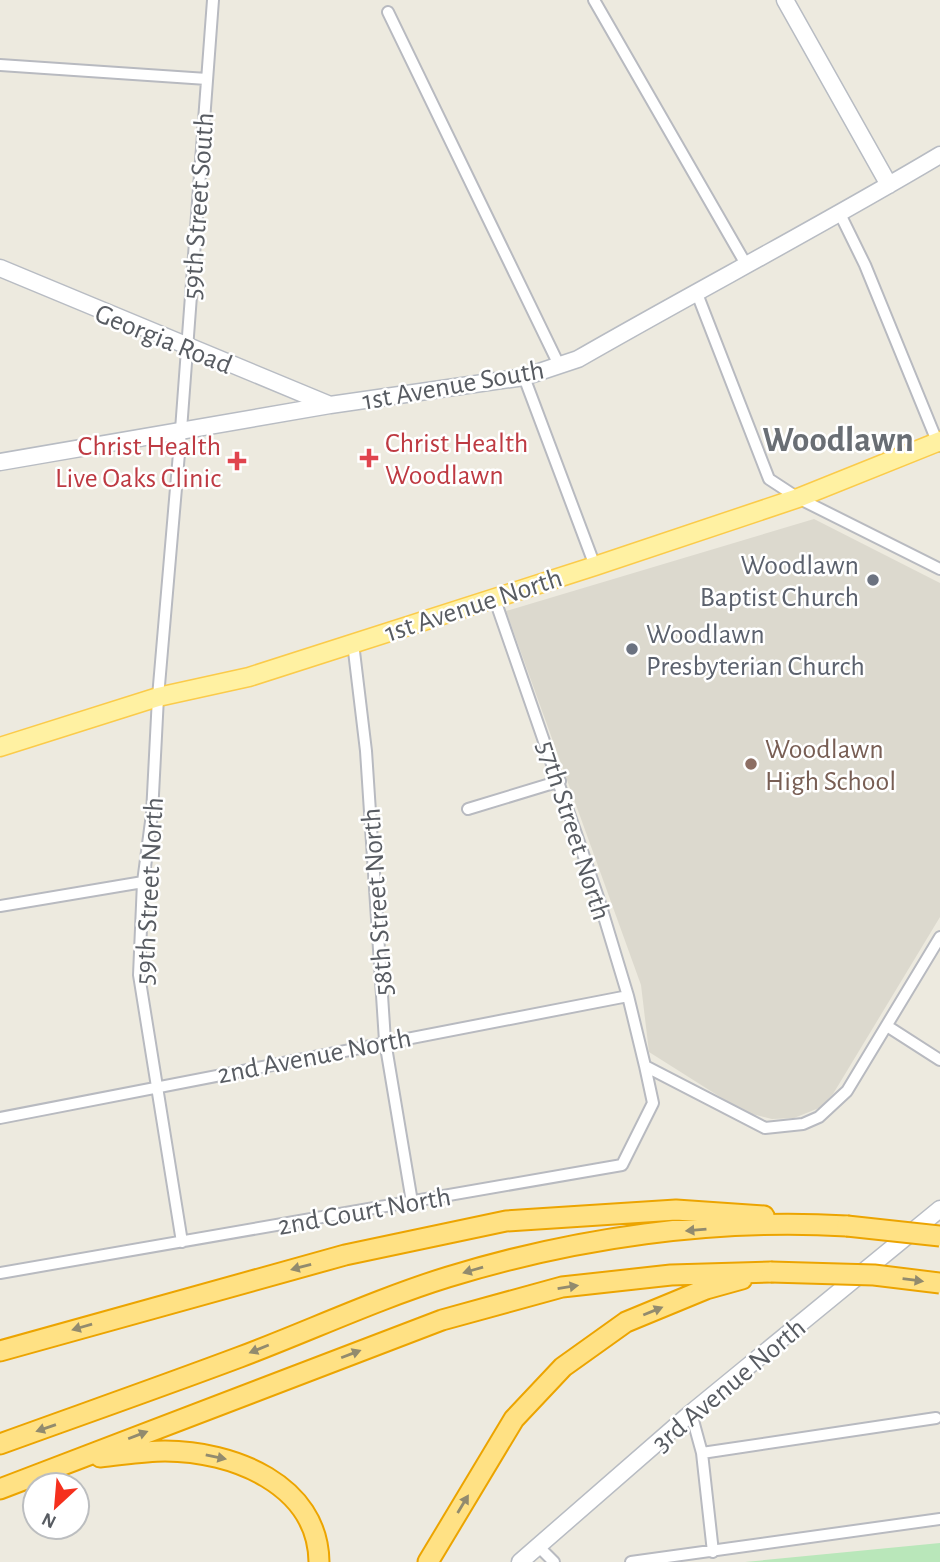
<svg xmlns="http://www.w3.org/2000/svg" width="940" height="1562" viewBox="0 0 940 1562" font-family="'Alegreya Sans',sans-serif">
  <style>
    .education { fill: #dcd9ce }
    .green { fill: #b9e7ba }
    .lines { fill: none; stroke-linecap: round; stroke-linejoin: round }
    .street-casing { stroke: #b8bac0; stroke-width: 14 }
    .secondary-casing { stroke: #b8bcc3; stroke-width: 19 }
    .primary-casing { stroke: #fbcb4a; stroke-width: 21 }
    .highway-casing { stroke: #eca400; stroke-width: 23 }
    .street { stroke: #fff; stroke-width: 10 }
    .secondary { stroke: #fff; stroke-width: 16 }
    .primary { stroke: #fff1a2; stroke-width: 18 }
    .highway { stroke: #ffe184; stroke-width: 19 }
    .highway-bridge-casing { stroke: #eca400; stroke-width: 23; stroke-linecap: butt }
    .highway-bridge { stroke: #ffe184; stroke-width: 19 }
    .oneway { fill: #928b6e }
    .health-dot { fill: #e0444e; stroke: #fff; stroke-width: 2.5 }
    .worship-dot { fill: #6b7280; stroke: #fff; stroke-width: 2.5 }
    .education-dot { fill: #8d6e63; stroke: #fff; stroke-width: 2.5 }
    .labels { text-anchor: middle; stroke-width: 5; stroke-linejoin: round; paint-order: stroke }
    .street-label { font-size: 28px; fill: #585c62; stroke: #fff }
    .health-label { font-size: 28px; fill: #be3a42; stroke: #fff; text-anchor: start }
    .worship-label { font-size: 28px; fill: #5b616d; stroke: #fff; text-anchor: end }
    .education-label { font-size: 28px; fill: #785e54; stroke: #fff; text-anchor: start }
    .district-label { font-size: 35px; font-weight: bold; fill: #696e74; stroke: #fff }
  </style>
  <rect width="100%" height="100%" fill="#edeadf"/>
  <path class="education" d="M814,519L940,583V917L833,1094L819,1108L794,1118L772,1119L744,1112L649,1052L641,985L506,611Z"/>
  <path class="green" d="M940,1543V1562H745Z"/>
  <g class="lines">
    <g class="street-casing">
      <path id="street" d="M594,0L747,266
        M388,12L559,365
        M0,65L207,79
        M840,214L865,265L939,446
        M696,291L769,479L798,498L940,569
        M524,377L595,566
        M353,643L366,751L385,1041L412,1202
        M468,809L560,781
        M0,906L143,882
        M887,1026L940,1060
        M645,1066L765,1128L803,1124L819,1117L847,1091L940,937
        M0,1118L628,996
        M182,1242L139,975L143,882L152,814L158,697L181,430L213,0
        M0,1273L622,1165L653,1103L645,1066L628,996L599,900L494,597
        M691,1413L702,1453L713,1552
        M702,1453L936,1418
        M538,1546L554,1562
        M631,1562L940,1519"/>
    </g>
    <g class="secondary-casing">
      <path id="secondary" d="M785,0L889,185
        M0,268L330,405
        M0,462L330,405L524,377L578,359C698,290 821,226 940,155
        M520,1562L691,1413L940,1209"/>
    </g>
    <g class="primary-casing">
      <path id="primary" d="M0,747L158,697L249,677L595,566L798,498L940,441"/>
    </g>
    <g class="highway-casing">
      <path id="highway" d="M0,1351L345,1255L506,1221L676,1210L764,1216
        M0,1444C80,1415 160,1387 240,1357C309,1331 377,1299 448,1277C575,1238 714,1218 847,1226
        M100,1457C121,1455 144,1451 165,1451C232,1451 318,1484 319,1562
        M0,1489L442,1320L562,1287L671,1275L771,1272
        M428,1562L514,1419L563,1367L626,1322L706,1289L742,1279"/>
    </g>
    <use href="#street" class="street"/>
    <use href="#secondary" class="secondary"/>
    <use href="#primary" class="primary"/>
    <use href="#highway" class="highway"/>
    <g class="highway-bridge-casing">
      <path id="highway-bridge" d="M847,1226L940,1236
        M771,1272L874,1275L940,1283"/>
    </g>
    <use href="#highway-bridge" class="highway-bridge"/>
  </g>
  <defs><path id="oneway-solid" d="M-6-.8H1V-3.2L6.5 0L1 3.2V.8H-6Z" transform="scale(1.75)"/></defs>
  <g class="oneway">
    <use href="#oneway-solid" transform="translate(696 1230) rotate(175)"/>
    <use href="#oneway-solid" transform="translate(301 1267) rotate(165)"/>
    <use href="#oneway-solid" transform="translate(473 1270) rotate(164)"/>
    <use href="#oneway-solid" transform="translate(913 1280) rotate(7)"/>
    <use href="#oneway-solid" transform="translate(568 1287) rotate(-9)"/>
    <use href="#oneway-solid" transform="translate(653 1311) rotate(-22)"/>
    <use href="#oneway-solid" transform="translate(82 1327) rotate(164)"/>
    <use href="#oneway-solid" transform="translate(259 1349) rotate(158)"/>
    <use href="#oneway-solid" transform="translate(351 1354) rotate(-21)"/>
    <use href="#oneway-solid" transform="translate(46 1428) rotate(161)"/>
    <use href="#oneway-solid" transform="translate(138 1435) rotate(-21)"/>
    <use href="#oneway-solid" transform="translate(216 1457) rotate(12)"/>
    <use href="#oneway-solid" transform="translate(463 1504) rotate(-59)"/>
  </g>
  <g class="health-dot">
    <path d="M365.5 447.5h7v7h7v7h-7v7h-7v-7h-7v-7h7z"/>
    <path d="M233.5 450.5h7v7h7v7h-7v7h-7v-7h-7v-7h7z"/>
  </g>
  <g class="worship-dot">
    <circle cx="873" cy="580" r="7"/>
    <circle cx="632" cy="649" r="7"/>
  </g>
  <circle class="education-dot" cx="751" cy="764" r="7"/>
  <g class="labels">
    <g class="street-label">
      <text transform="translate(197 206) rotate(-86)" y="10">59th Street South</text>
      <text transform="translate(164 338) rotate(22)" y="10">Georgia Road</text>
      <text transform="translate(453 384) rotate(-10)" y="10">1st Avenue South</text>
      <text transform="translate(473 604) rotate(-18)" y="10">1st Avenue North</text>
      <text transform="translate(575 830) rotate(72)" y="10">57th Street North</text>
      <text transform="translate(148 891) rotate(-87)" y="10">59th Street North</text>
      <text transform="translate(376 902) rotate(-94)" y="10">58th Street North</text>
      <text transform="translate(314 1055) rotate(-11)" y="10">2nd Avenue North</text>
      <text transform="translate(364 1210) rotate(-10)" y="10">2nd Court North</text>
      <text transform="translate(728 1384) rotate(-40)" y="10">3rd Avenue North</text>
    </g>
    <g class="health-label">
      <text x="385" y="452">Christ Health<tspan x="385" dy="32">Woodlawn</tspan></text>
      <text x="221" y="455" text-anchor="end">Christ Health<tspan x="221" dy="32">Live Oaks Clinic</tspan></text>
    </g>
    <g class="worship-label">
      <text x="859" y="574">Woodlawn<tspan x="859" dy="32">Baptist Church</tspan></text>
      <text x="646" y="643" text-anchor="start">Woodlawn<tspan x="646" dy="32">Presbyterian Church</tspan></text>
    </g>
    <g class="education-label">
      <text x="765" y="758">Woodlawn<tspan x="765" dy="32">High School</tspan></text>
    </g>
    <g class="district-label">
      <text x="838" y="451">Woodlawn</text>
    </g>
  </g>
  <g transform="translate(56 1506) rotate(206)"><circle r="33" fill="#ffffff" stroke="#bcbec0" stroke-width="2"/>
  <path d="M0-5L12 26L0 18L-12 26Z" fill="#f5301d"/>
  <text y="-10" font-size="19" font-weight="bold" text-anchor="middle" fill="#585c62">N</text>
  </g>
</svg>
